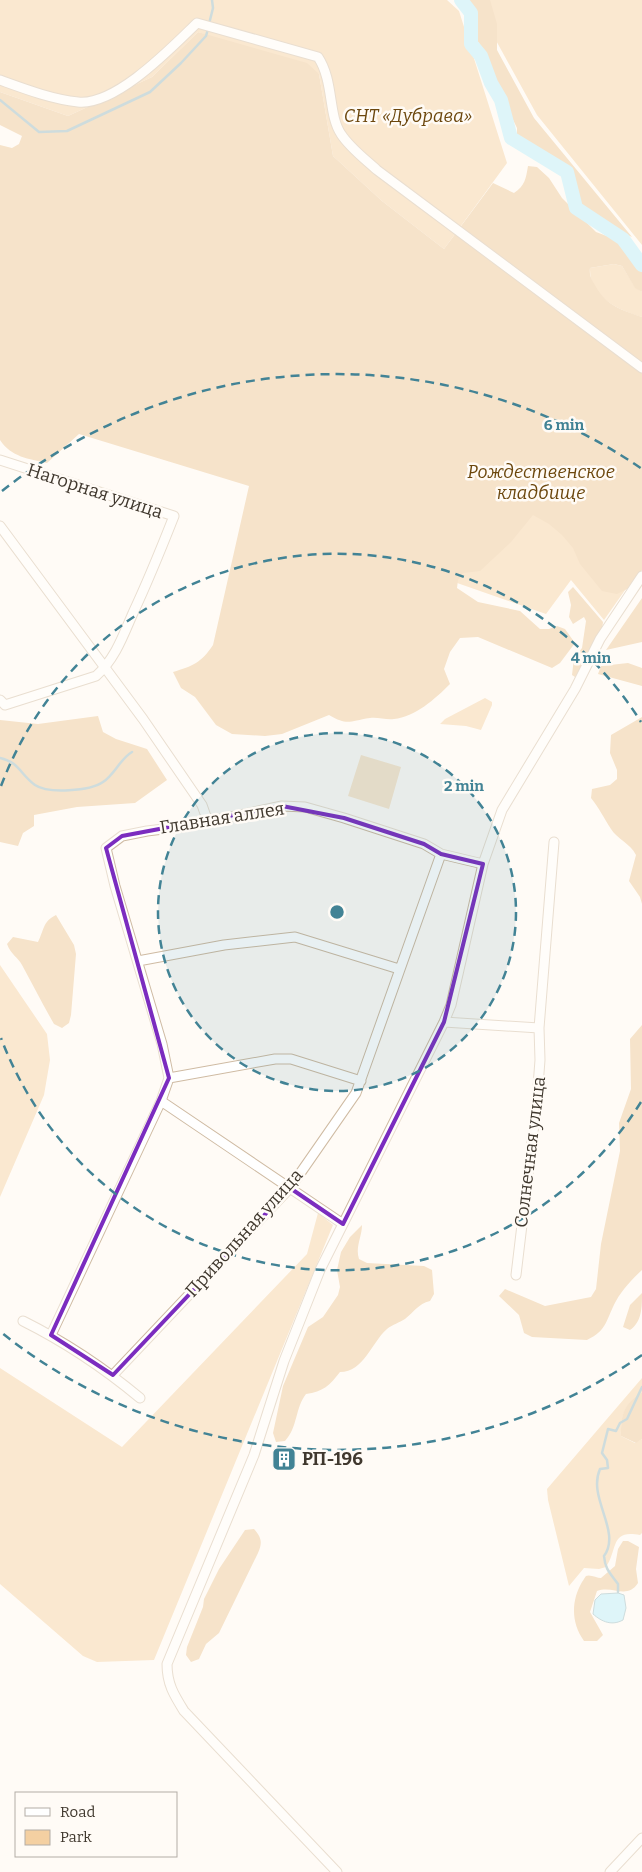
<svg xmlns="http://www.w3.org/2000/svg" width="642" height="1872" viewBox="0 0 642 1872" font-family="Bitter,serif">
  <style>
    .green { fill: #f4d0a2 }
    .forest { fill: #ebc595 }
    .water { fill: #b5edfd; stroke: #92b7bf }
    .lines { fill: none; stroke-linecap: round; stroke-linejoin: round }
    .stream { stroke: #92b7bf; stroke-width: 2.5 }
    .river { stroke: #b5edfd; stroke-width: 14 }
    .street-casing { stroke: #cfbba3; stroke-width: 11 }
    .street { stroke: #fff; stroke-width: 9 }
    .marked { fill: none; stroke: #7b2cbf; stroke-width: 4; stroke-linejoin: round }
    .ring { fill: none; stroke: #428395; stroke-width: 2.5; stroke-dasharray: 9 6 }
    .labels { text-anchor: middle; stroke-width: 5; stroke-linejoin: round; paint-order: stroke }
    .park-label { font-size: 18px; font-style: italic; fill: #6c470d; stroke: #fffbf6 }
    .street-label { font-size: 18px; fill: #40382e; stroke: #fffbf6 }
    .poi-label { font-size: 18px; font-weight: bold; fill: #40382e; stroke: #fffbf6; text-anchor: start }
    .centre { fill: #428395; stroke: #fffbf6; stroke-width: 2.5 }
    .ring-label { font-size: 15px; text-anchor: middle; font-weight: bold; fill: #428395; stroke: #fffbf6; stroke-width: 5; stroke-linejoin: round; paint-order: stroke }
  </style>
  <rect width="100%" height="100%" fill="#fffbf6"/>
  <path class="green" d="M0,0H447L459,11L507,163L444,249L382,201L333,156L319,74L198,32L152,77L68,116L0,92Z
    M481,0H642V245L537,115L493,35Z
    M614,264L622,266L635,287L642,292V317C619,310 589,297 590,268Z
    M448,432L642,566L604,620L571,580L546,614L420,570Z
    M485,698L492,702V705L481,730L466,726L440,724L445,719Z
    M361,755L401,767L389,809L348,796Z
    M0,965L47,1034L50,1060L44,1095L0,1197Z
    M318,1213L333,1225L154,1660L97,1662L83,1656L0,1584V1368L122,1447L307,1254Z
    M642,1378V1392C624,1405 621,1414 621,1436L635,1443L642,1439V1533L640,1535C610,1529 618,1549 606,1567L599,1569L584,1568L569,1586L548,1500L547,1489Z"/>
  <path class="forest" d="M466,0H490L497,24V50L534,118L632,237C612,228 594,218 579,202C579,170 554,165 531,149C526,146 521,140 517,136V128L498,89L486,53L476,39L473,13Z
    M198,32L307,63L319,74L333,156L382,201L444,249L493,183L514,193C525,186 526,178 528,166L537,167L549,178L562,198L596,232L612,238L642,258V292L635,288L622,266L614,264L590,268C589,276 592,280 596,287C607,306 622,310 642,317V570L627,589L617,594L602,591L580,564L573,548L562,535L549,524L533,515L511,542L480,571L463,573L458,580L457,588L478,602L520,611L540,629H549L557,626L565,629L575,643L560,663L552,668L478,637L460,638L450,652L444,669L450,684C435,699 415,717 394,719C386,720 378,717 370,718C349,721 348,726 329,715L282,734L265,736L232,734L216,725L195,697L181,688L173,672C193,666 201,663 213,645L249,486L79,434L47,463C29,459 11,457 0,440V145L12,148L19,144L22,136L0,125V92L68,116L152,77Z
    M573,587L603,622L602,630L575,677L572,675L574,658L582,648L586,621L584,617L573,624L569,617L571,605L568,592Z
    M642,598V642L606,650Z
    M628,663L642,668V686L598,674L601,666Z
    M98,716L103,732L116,739L147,749L167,780L135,803L77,807L34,815V826L23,833L18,846L0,842V720L38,724Z
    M642,717V904L640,897L629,881L636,855C630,843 617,839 611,829C604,818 599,808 591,798L592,789L610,785L617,779V770L610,753L611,735Z
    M56,915L74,945L76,954L71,1015L69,1023L62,1028L54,1024C43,1005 33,985 22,965C18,957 11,955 7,944L13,937L38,942C44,930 43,921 56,915Z
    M642,1025V1270C633,1278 622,1290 616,1301C606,1319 608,1330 587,1340L532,1337L524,1333L519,1315L499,1296L505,1289L545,1306L591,1297L596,1289L601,1244L620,1151L619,1123L631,1089L630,1039Z
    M362,1225C362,1237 355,1247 359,1259L367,1263L424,1266L432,1270L434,1294L430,1301C418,1304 414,1312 405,1319C399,1323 393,1324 387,1329C371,1343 364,1372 340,1372C330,1385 323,1392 306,1394C295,1408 298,1427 285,1441L276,1442L273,1433L283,1386L308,1327L323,1317L338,1295L340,1287L337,1270L341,1252L350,1237Z
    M642,1293C642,1307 642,1322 630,1330L623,1327L630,1305Z
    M642,1392V1439L636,1443L621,1436C621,1414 623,1405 642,1392Z
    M254,1529C261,1537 263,1542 258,1553L219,1633L206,1644L199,1659L191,1662L186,1655L187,1647L203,1607L204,1599L219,1569L245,1530Z
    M623,1541H628L639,1547L636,1569L638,1583C627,1600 613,1585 597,1591L590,1612L603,1635L597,1641H584C571,1623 571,1601 582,1582C583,1581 585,1577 586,1576C590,1574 597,1578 601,1578L615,1566L618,1549Z"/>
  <path class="water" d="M618,1593L624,1595L626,1608L623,1620C612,1626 602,1622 593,1614L595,1600L601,1594Z"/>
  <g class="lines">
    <path class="stream" d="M209,24L213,8L212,0
      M0,100L39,132L67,131L150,92L181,63L206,36L208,29
      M0,758C19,762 20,774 35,785C48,794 90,791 103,782C115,774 120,759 132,752
      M618,1592V1584C610,1573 605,1569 604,1556C622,1531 587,1498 600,1469L608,1468L607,1460L602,1453L608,1429L616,1431L620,1423L627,1419L642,1387"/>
    <path class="river" d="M461,0L471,13V44L481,56L491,83L501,100L511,138L567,172L576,208L623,239L642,265"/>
    <g class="street-casing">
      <path id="street" d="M0,80C25,89 51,99 78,102C116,106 172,47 197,23L318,57C334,81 328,115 341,134C350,148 365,159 377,170L642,368
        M0,460L174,516C161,549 148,581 133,613C123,636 115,659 96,676L5,705L0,700
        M0,526L143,719L202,805L208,822
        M138,961L224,945L295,937L399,969
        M444,1022L539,1028
        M169,1078L275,1059H291L361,1081
        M161,1101L343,1224
        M516,1275L537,1099L540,1060L539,1028L554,842
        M23,1321C65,1342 104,1368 140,1398
        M51,1335L161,1101L169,1078L162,1044L115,886L106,848L122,836L147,831L188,826L282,806L305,807L344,818L424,844L441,854L483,864
        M113,1375L290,1188L356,1093L441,854
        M337,1872L184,1711C174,1695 167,1684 167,1664L254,1455L284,1361L320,1270L444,1022L451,1005L483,864L502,810L575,689L600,639L642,576
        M610,1872L642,1838"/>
    </g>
    <use href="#street" class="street"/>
  </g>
  <path d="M0 0H642V1872H0ZM282,806L344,818L424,844L441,854L483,864L444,1022L343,1224L290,1188L113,1375L51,1335L169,1078L106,848L122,836Z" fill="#fffbf6" fill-opacity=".55" fill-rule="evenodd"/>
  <path class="marked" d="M282,806L344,818L424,844L441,854L483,864L444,1022L343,1224L290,1188L113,1375L51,1335L169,1078L106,848L122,836Z"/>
  <circle cx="337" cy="912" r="179" fill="#428395" fill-opacity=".12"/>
  <g class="ring">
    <circle cx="337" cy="912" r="179"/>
    <path d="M641 1102A359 359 0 0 1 1 1038M1 786A359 359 0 0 1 641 722"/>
    <path d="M642 1355A538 538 0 0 1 2 1333M2 491A538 538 0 0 1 642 469"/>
  </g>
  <defs>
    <g id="building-square" transform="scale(1.25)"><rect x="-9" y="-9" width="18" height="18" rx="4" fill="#428395" stroke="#fffbf6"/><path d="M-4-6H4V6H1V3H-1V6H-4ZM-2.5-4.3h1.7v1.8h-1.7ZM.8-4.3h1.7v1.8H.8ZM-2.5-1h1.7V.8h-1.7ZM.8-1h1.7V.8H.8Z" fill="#fff"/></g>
  </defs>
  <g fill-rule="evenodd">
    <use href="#building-square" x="284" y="1459"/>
  </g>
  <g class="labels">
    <g class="park-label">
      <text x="408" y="122">СНТ «Дубрава»</text>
      <text x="541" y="478">Рождественское<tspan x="541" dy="21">кладбище</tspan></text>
    </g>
    <g class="street-label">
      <text transform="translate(95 491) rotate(18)" y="6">Нагорная улица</text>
      <text transform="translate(222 818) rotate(-9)" y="6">Главная аллея</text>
      <text transform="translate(530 1152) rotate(-83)" y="6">Солнечная улица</text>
      <text transform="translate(244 1233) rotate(-48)" y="6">Привольная улица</text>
    </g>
    <g class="poi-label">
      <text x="302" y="1465">РП-196</text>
    </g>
  </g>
  <circle cx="337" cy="912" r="8" class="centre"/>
  <g class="ring-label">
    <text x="564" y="430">6 min</text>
    <text x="591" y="663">4 min</text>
    <text x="464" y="791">2 min</text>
  </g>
  <rect x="15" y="1792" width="162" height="65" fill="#fffbf6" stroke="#b3ada6"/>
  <rect x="25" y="1808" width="25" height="8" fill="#ffffff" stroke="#b3ada6"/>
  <text x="60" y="1817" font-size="15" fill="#40382e">Road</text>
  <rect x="25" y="1830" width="25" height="15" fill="#f4d0a2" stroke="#b3ada6"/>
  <text x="60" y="1842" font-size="15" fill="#40382e">Park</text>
</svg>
